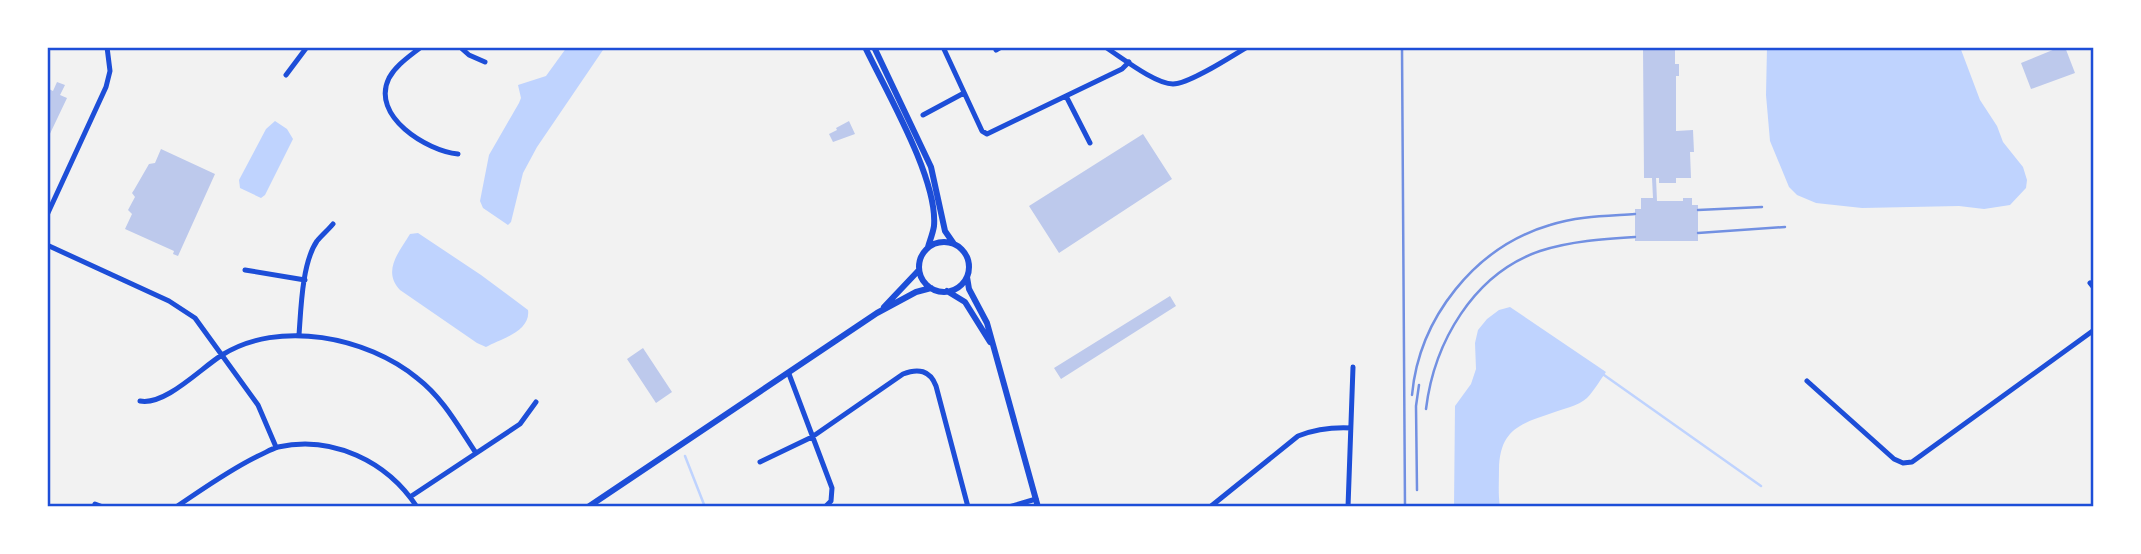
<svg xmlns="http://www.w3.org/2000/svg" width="2141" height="554" viewBox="0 0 2141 554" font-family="Montserrat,sans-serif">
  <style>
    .water { fill: #bfd3fe }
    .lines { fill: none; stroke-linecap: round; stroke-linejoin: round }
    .stream { stroke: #bfd3fe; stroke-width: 2.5 }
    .building { fill: #bdc9ec }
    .minor { stroke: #1d4ed8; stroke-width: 5 }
    .tertiary { stroke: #1d4ed8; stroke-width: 6 }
    .rail { stroke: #7290e2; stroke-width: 2.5 }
    .neatline { fill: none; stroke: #1d4ed8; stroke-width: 2.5 }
  </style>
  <rect width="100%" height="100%" fill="#f2f2f2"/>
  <path class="water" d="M567,47H605L537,147L523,173L511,222L508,225L483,208L480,201L489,155L519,103L521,98L518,85L546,76Z
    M1767,47H1960L1980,100L1997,126L2003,142L2023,167L2027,180L2026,188L2010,205L1984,209L1959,206L1862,208L1816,203L1797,195L1789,187L1770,141L1766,95Z
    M275,121L287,129L293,139L265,195L261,198L240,188L239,180L266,129Z
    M418,233L481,275L528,310C531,331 501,339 486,347L477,343L400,290C382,271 399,252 410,234Z
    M1510,307L1606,372C1600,380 1594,391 1587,398C1578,406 1563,409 1552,413C1519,424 1500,430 1499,469C1499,482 1498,494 1500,507H1454L1455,406L1471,384L1476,369L1475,343L1478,330L1487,319L1499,310Z"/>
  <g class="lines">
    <path class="stream" d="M1604,375L1761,486
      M685,456L705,507"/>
  </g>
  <path class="building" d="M1643,47H1675V64H1679V76H1676V131L1693,130L1694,152H1690L1691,178H1676V183H1659V178H1656L1657,201H1683V198H1692V205H1698V241H1635V209H1641V198H1653L1652,178H1644Z
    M2060,47H2065L2075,73L2031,89L2021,63Z
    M57,82L65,85L60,95L67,98L47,140V88L53,91Z
    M849,121L855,134L833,142L829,134L837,130L836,128Z
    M1143,134L1172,179L1059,253L1029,206Z
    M161,149L215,174L178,256L173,254L174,251L125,229L132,214L128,210L135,197L132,193L134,190L149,164L155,163Z
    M1170,296L1176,306L1061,379L1054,368Z
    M643,348L672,392L656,403L627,359Z"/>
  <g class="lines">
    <path class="minor" d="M421,47C410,56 396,65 389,78C370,116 427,151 458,154
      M460,47L469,55L485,62
      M943,47L982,131L987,134L1122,69L1129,62
      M1105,47C1121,57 1155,84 1173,84C1189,84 1232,56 1247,47
      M996,50L1001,47
      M286,75L307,47
      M1066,96L1090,143
      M923,115L964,93
      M47,215L106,87L110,71L107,47
      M47,245L169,301L195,318L258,405L276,447
      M245,270L305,280
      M2090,283L2094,288
      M299,335C301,308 302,263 317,241C322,235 328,230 333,224
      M789,374L832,488L831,501L825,507
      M1807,381L1894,459L1903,463L1912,462L2094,330
      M140,401C165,406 201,368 222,355C279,319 367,337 417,378C443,398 458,426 476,453
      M760,462L812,437L903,374C918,368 930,370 936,386L968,507
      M410,497L520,424L536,402
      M95,504L103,507
      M176,507C203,489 229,470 258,456C265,453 271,449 278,447C332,435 387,461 417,507
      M1009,507L1036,499
      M1210,507L1298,436C1316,429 1331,427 1351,428
      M1348,507L1353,367"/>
    <path class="tertiary" d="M865,47C886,91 938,179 934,226C933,233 930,240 928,247
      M874,47L931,167L945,231L954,244
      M919 267a25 25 0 1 1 50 0a25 25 0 1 1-50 0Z
      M967,277L969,289L987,323L1038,507
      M947,291L965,302L990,342
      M884,307L919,270
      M588,507L877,313L916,292L931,288"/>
    <path class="rail" d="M1402,47L1405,507
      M1698,210L1762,207
      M1698,233L1785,227
      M1412,395C1419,318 1475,247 1550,225C1578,216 1606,216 1635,214
      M1426,409C1434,343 1473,274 1540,251C1571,241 1603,239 1635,237
      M1417,490L1416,406L1419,385"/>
  </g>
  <rect width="2141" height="554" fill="none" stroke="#ffffff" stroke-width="98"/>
  <rect x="49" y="49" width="2043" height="456" class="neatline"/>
</svg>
